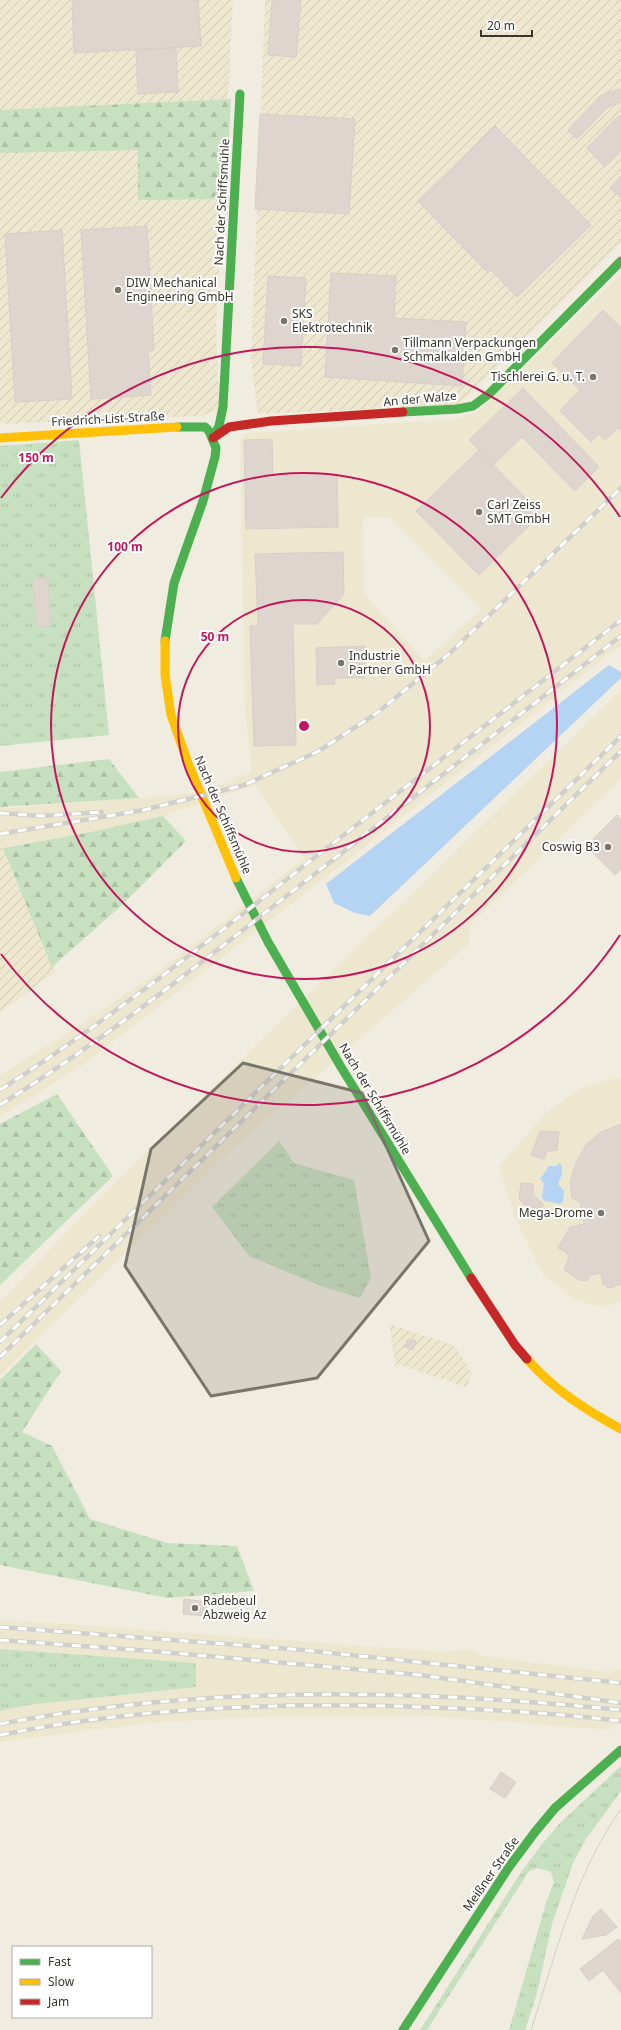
<svg xmlns="http://www.w3.org/2000/svg" width="621" height="2030" viewBox="0 0 621 2030" font-family="'Noto Sans',sans-serif">
  <style>
    .built { fill: #eee7d0; fill-rule: evenodd }
    .industrial { fill: url(#industrial-furrows) }
    .grass { fill: url(#grass-tufts) }
    .forest { fill: url(#forest-firs) }
    .water { fill: #b5d3f3 }
    .building { fill: #ded5ce; stroke: #d6cfc8 }
    .lines { fill: none; stroke-linecap: round; stroke-linejoin: round }
    .fast { stroke: #4caf50; stroke-width: 9 }
    .slow { stroke: #ffc107; stroke-width: 9 }
    .jam { stroke: #c62828; stroke-width: 9 }
    .tram { stroke: #d0cfcb; stroke-width: 1 }
    .rail-casing { stroke: #d0cfcb; stroke-width: 4.5 }
    .rail { stroke: #fff; stroke-width: 3; stroke-dasharray: 9; stroke-linecap: butt }
    .marked { fill: #78756a; fill-opacity: 0.2; stroke: #78756a; stroke-width: 3; stroke-linejoin: round }
    .ring { fill: none; stroke: #c2185b; stroke-width: 2 }
    .poi-dot { fill: #78756a; stroke: #fff; stroke-width: 1.5 }
    .labels { text-anchor: middle; stroke-width: 4; stroke-linejoin: round; paint-order: stroke }
    .street-label { font-size: 12px; fill: #38352b; stroke: #fff }
    .poi-label { font-size: 12px; fill: #38352b; stroke: #fff; text-anchor: start }
    .centre { fill: #c2185b; stroke: #fff; stroke-width: 2 }
    .ring-label { font-size: 12px; text-anchor: middle; font-weight: bold; fill: #c2185b; stroke: #fff; stroke-width: 4; stroke-linejoin: round; paint-order: stroke }
  </style>
  <defs>
    <pattern id="industrial-furrows" width="10" height="10" patternUnits="userSpaceOnUse"><rect width="10" height="10" fill="#eee7d0"/><path d="M-1 1l2-2M0 10L10 0M9 11l2-2" fill="none" stroke="#cdc7b3"/></pattern>
    <pattern id="grass-tufts" width="24" height="20" patternUnits="userSpaceOnUse"><rect width="24" height="20" fill="#c7e0bf"/><path d="M3 7l-1-3M5 7V3M7 7l1-3M15 17l-1-3M17 17v-4M19 17l1-3" fill="none" stroke="#acc1a4"/></pattern>
    <pattern id="forest-firs" width="22" height="20" patternUnits="userSpaceOnUse"><rect width="22" height="20" fill="#c7e0bf"/><path d="M5 1l3.5 6h-7zM16 11l3.5 6h-7z" fill="#acc1a4"/></pattern>
  </defs>
  <rect width="100%" height="100%" fill="#f0ecdf"/>
  <path class="built" d="M621,274V645L321,881L83,1065L0,1117V1075L61,1037L161,970L304,858L255,785L163,816L91,832L0,848V807L9,808L198,793L252,772L245,711L240,441L246,433L455,419L478,411ZM363,517H389L481,609L424,661L364,593Z
    M621,690V779L471,924L469,944L222,1159L0,1376V1302L102,1195Z
    M621,1077V1301L603,1308L573,1299L542,1273L513,1213L499,1166L545,1114L584,1086Z
    M0,1619L447,1652L458,1649L472,1650L484,1656L610,1672L621,1668V1722L609,1730L430,1716L255,1717L150,1723L0,1742V1711L28,1705L196,1687V1663L0,1649Z"/>
  <path class="industrial" d="M0,0H233L216,327L219,409L202,416L0,424Z
    M265,0H621V242L459,405L258,414L251,362Z
    M0,848H3L55,972L0,1013Z
    M389,1324L454,1345L472,1372L467,1387L399,1365L396,1369Z"/>
  <path class="grass" d="M79,440L109,735L0,746V446Z
    M279,1141L294,1163L354,1180L371,1278L360,1298L321,1286L249,1256L212,1207Z
    M0,1649L196,1663V1687L28,1705L0,1711Z
    M621,1766V1791L586,1839L573,1863L552,1924L537,1993L525,2030H509L546,1903L554,1882L551,1872L538,1868L529,1871L427,2030H420L522,1871L542,1844L561,1822Z"/>
  <path class="forest" d="M231,99L226,199L138,200V150L0,153V110Z
    M109,759L139,798L0,807V772Z
    M163,816L186,841L122,905L52,967L3,848L91,832Z
    M57,1094L113,1176L0,1285V1124Z
    M36,1344L61,1371L22,1432L52,1446L90,1519L167,1543L237,1546L254,1591L168,1598L0,1565V1380Z"/>
  <path class="water" d="M609,665L621,672V678L370,916L355,913L334,903L326,884Z
    M559,1163L562,1166V1174L558,1184L564,1191L563,1201L560,1204L545,1201L542,1198L544,1183L540,1179L549,1166H557Z"/>
  <path class="building" d="M72,0H198L201,46L74,53Z
    M272,0H301L296,57L268,55Z
    M176,48L178,92L138,94L136,50Z
    M618,89H621V102L608,107L577,139L568,130L600,96Z
    M260,114L355,119L349,214L255,209Z
    M618,116H621V151L605,167L587,148Z
    M495,126L591,225L517,297L491,270L488,273L418,201Z
    M621,176V198L610,188Z
    M147,226L154,350L148,351L151,395L91,399L81,230Z
    M62,230L72,399L15,402L5,234Z
    M331,273L396,276L394,318L466,322L462,386L325,377Z
    M268,276L306,278L301,366L263,364Z
    M603,310L621,328V431L618,428L605,440L599,434L591,442L560,411L580,390L552,363Z
    M523,388L599,467L575,491L522,437L493,465L469,440Z
    M272,439L273,476L337,474L338,527L246,529L244,440Z
    M479,450L541,514L479,575L416,511Z
    M343,552L344,594L317,624H293L296,745L254,746L250,626H258L255,554Z
    M48,578L51,626L36,627L33,579Z
    M365,646V678H334L335,684L317,685L316,648Z
    M617,815L621,820V869L615,875L591,851L598,844L593,839Z
    M621,1124V1284L609,1288L603,1284L601,1273L591,1275L587,1280L581,1281L564,1270L569,1258L567,1253L558,1248L570,1227L584,1224L580,1202L572,1198L570,1182L576,1163L586,1145L601,1132Z
    M540,1131L559,1132L557,1150L547,1151L544,1159L531,1155Z
    M521,1183L533,1184V1194L544,1205L535,1214L519,1199Z
    M408,1339L416,1341L413,1350L405,1347Z
    M184,1599L207,1602L206,1616L183,1614Z
    M501,1772L516,1782L505,1798L490,1789Z
    M601,1909L617,1927L606,1935L582,1939L593,1916Z
    M618,1939L621,1942V1993L603,1970L589,1981L580,1969Z"/>
  <g class="lines">
    <path class="fast" d="M403,412L457,409L473,406L489,394L621,261
      M213,438L219,426L223,407L240,94
      M165,641L174,583L203,501L215,457L216,448L209,431L205,427H177
      M236,878L268,942L341,1067L471,1278
      M403,2030L509,1867L535,1832L555,1808L621,1750"/>
    <path class="slow" d="M0,438L177,427
      M165,641V675L171,715L188,763L236,878
      M527,1359C554,1390 586,1410 621,1429"/>
    <path class="jam" d="M213,438L229,427L271,421L403,412
      M471,1278L515,1345L527,1359"/>
    <path class="tram" d="M531,2030C556,1954 574,1875 621,1809"/>
    <g class="rail-casing">
      <path id="rail" d="M0,813L41,816L102,812
        M0,834L144,810L244,785L317,752L377,713L450,653L621,488
        M0,1090C108,1021 208,941 309,862C413,781 517,701 621,620
        M0,1105C93,1047 179,980 266,912C384,819 503,728 621,636
        M0,1325L99,1236
        M0,1342L621,736
        M0,1357L621,751
        M0,1627L292,1649L621,1683
        M0,1640L151,1651L420,1675L621,1703
        M0,1724C205,1685 414,1689 621,1710
        M0,1735C128,1709 259,1703 390,1706C467,1708 544,1712 621,1721"/>
    </g>
    <use href="#rail" class="rail"/>
  </g>
  <path class="marked" d="M243,1063L362,1093L429,1241L317,1378L211,1396L125,1266L151,1149Z"/>
  <g class="ring">
    <circle cx="304" cy="726" r="126"/>
    <circle cx="304" cy="726" r="253"/>
    <path d="M620 935A379 379 0 0 1 1 954M1 498A379 379 0 0 1 620 517"/>
  </g>
  <g class="poi-dot">
    <circle cx="118" cy="290" r="4"/>
    <circle cx="284" cy="321" r="4"/>
    <circle cx="395" cy="350" r="4"/>
    <circle cx="593" cy="377" r="4"/>
    <circle cx="479" cy="512" r="4"/>
    <circle cx="341" cy="663" r="4"/>
    <circle cx="608" cy="847" r="4"/>
    <circle cx="601" cy="1213" r="4"/>
    <circle cx="195" cy="1608" r="4"/>
  </g>
  <g class="labels">
    <g class="street-label">
      <text transform="translate(222 202) rotate(-87)" y="4">Nach der Schiffsmühle</text>
      <text transform="translate(420 399) rotate(-5)" y="4">An der Walze</text>
      <text transform="translate(108 419) rotate(-3)" y="4">Friedrich-List-Straße</text>
      <text transform="translate(223 815) rotate(67)" y="4">Nach der Schiffsmühle</text>
      <text transform="translate(375 1099) rotate(59)" y="4">Nach der Schiffsmühle</text>
      <text transform="translate(491 1874) rotate(-55)" y="4">Meißner Straße</text>
    </g>
    <g class="poi-label">
      <text x="126" y="287">DIW Mechanical<tspan x="126" dy="14">Engineering GmbH</tspan></text>
      <text x="292" y="318">SKS<tspan x="292" dy="14">Elektrotechnik</tspan></text>
      <text x="403" y="347">Tillmann Verpackungen<tspan x="403" dy="14">Schmalkalden GmbH</tspan></text>
      <text x="585" y="381" text-anchor="end">Tischlerei G. u. T.</text>
      <text x="487" y="509">Carl Zeiss<tspan x="487" dy="14">SMT GmbH</tspan></text>
      <text x="349" y="660">Industrie<tspan x="349" dy="14">Partner GmbH</tspan></text>
      <text x="600" y="851" text-anchor="end">Coswig B3</text>
      <text x="593" y="1217" text-anchor="end">Mega-Drome</text>
      <text x="203" y="1605">Radebeul<tspan x="203" dy="14">Abzweig Az</tspan></text>
    </g>
  </g>
  <circle cx="304" cy="726" r="6" class="centre"/>
  <g class="ring-label">
    <text x="36" y="462">150 m</text>
    <text x="125" y="551">100 m</text>
    <text x="215" y="641">50 m</text>
  </g>
  <rect x="12" y="1946" width="140" height="72" fill="#ffffff" stroke="#afaeaa"/>
  <rect x="20" y="1959" width="20" height="6" fill="#4caf50" stroke="#afaeaa"/>
  <text x="48" y="1966" font-size="12" fill="#38352b">Fast</text>
  <rect x="20" y="1979" width="20" height="6" fill="#ffc107" stroke="#afaeaa"/>
  <text x="48" y="1986" font-size="12" fill="#38352b">Slow</text>
  <rect x="20" y="1999" width="20" height="6" fill="#c62828" stroke="#afaeaa"/>
  <text x="48" y="2006" font-size="12" fill="#38352b">Jam</text>
  <path d="M481 30v6h51v-6" fill="none" stroke="#38352b" stroke-width="2"/>
  <text x="487" y="30" font-size="12" fill="#38352b" stroke="#ffffff" stroke-width="3" paint-order="stroke">20 m</text>
</svg>
